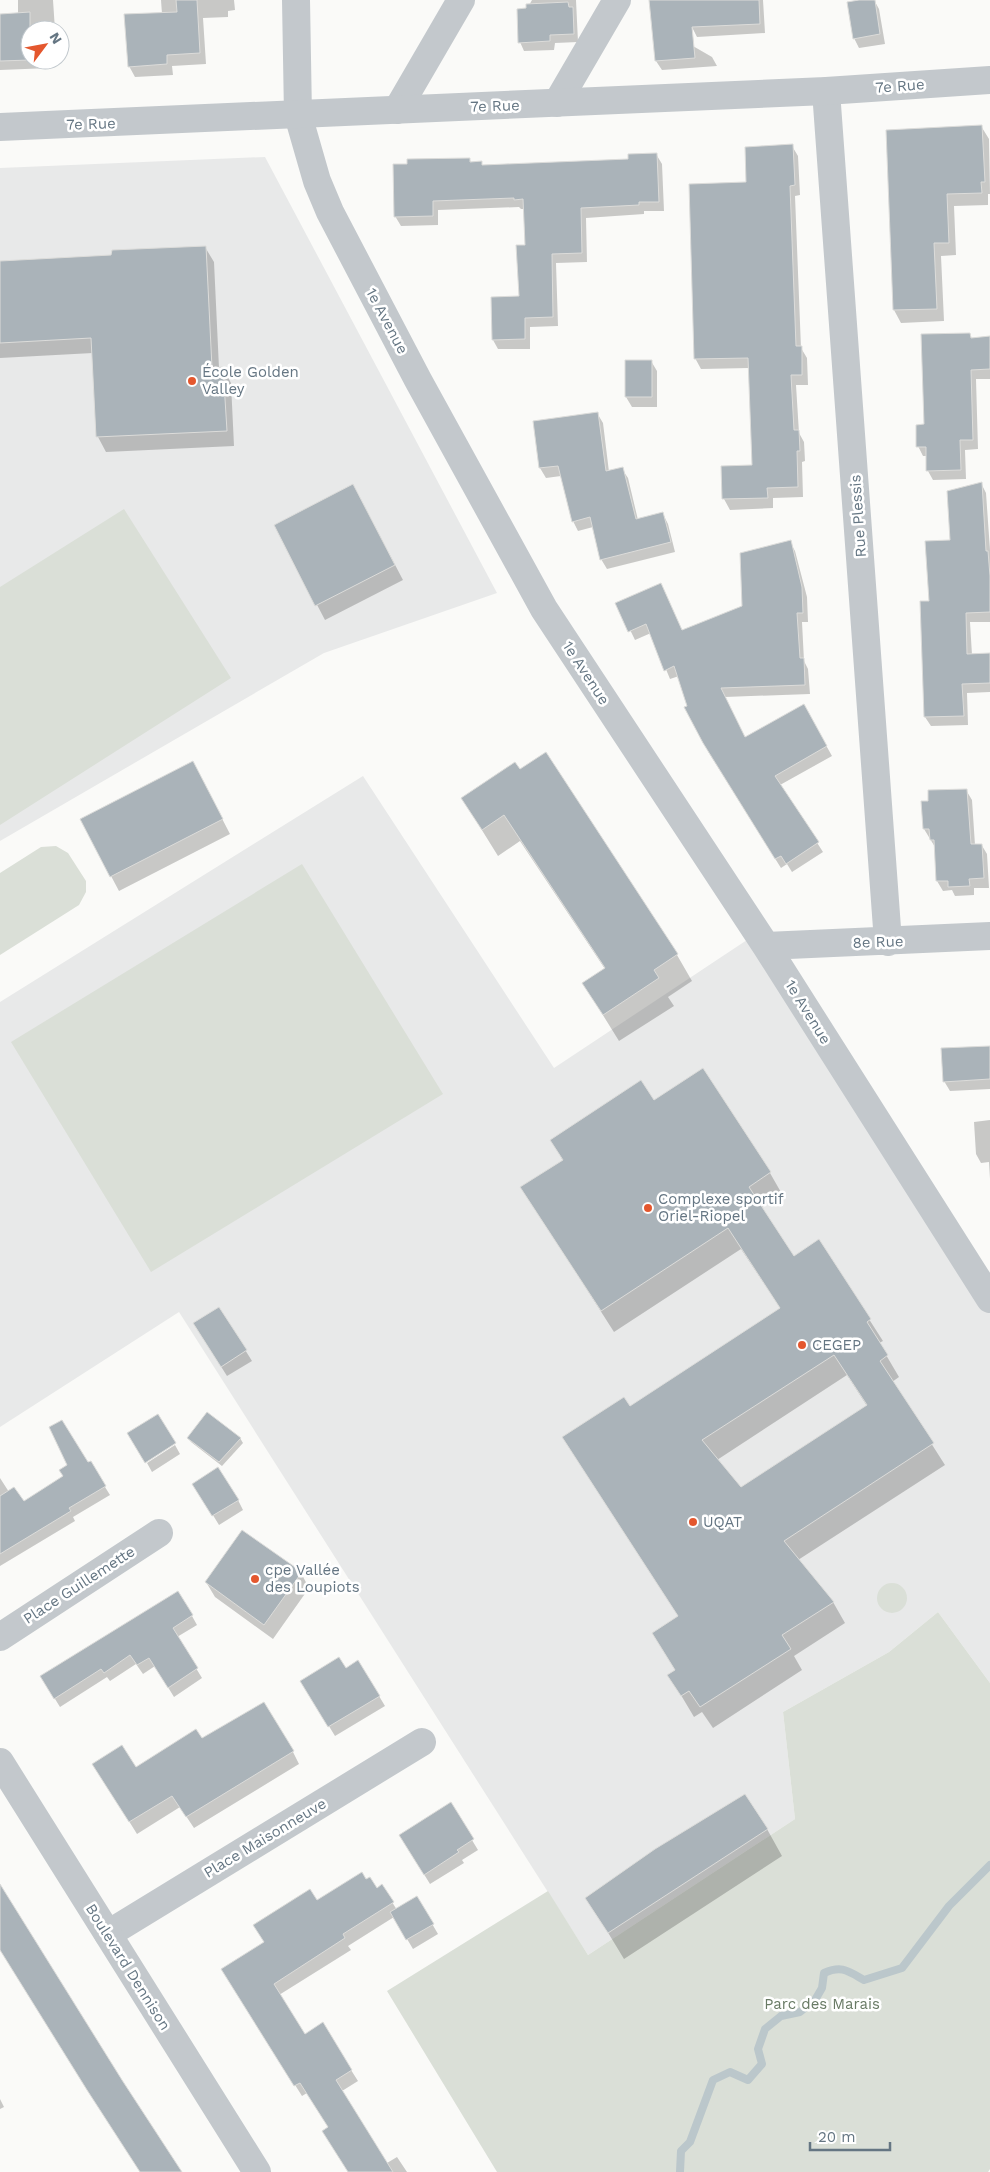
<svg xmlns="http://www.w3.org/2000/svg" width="990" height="2172" viewBox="0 0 990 2172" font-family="'Work Sans',sans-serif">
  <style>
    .built { fill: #e8e9e9 }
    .green { fill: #dadfd7 }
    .shadow { fill: #0003; fill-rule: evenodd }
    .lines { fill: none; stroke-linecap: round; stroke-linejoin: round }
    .stream { stroke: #bbc7cb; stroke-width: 8 }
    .building { fill: #aab3b9; stroke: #dcdcda; fill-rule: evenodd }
    .minor { stroke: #c3c8cc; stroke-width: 28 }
    .tertiary { stroke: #c3c8cc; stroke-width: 28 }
    .poi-dot { fill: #e4572e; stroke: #fff; stroke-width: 2 }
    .labels { text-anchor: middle; stroke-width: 5; stroke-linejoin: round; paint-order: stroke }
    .street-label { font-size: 15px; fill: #657683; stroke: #fff }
    .poi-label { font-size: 15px; fill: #657683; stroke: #fff; text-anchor: start }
    .park-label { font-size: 15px; fill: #687a64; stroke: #fff }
  </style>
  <rect width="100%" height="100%" fill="#fafaf8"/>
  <path class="built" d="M265,157L497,593L324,653L0,841V168Z
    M363,776L554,1068L756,934L990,1300V1683L938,1612L889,1652L783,1712L795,1819L588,1955L179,1312L0,1427V1002Z"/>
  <path class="green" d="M124,509L231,678L0,825V587Z
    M56,846L68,853L86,881V892L79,905L0,955V873L41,847Z
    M302,864L443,1094L151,1272L11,1042Z
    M877 1598a15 15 0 1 1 30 0a15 15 0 1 1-30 0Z
    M938,1612L990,1683V2169L988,2172H497L387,1991L548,1891L588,1955L795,1819L783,1712L889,1652Z"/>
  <path class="shadow" d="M18,0H53L55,30H30V60H50V68L0,70V15L18,14Z
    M161,0H234L235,10L228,11V17L203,18L206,64L172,66L173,75L135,77L129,66L162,14Z
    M532,0H576L578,42L555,43L554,50L524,51L520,42L527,9Z
    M680,0H763L765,33L697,37L692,27L701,12Z
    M867,0H874L879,9L885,44L859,48L854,38Z
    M653,23L712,57L717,66L662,70L656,61Z
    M981,126L989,139L990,194H988V205L954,206L956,255L941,256L944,321L901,323L894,310L887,132Z
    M792,146L798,156L800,195L795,196L801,348L807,358L808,385H796L799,433L804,442L805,461L802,462L803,497L773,498V508L730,510L724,499L722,467L753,466L749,368L701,369L695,358L748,183Z
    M656,154L662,164L664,211H644V214L586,218L587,262L556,263L558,326L530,327V349H498L493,340L520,298L527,246L525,209H521L519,207L438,210V225L401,226L395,216L469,159L472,163H481L483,166L629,160Z
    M205,247L214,262L219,368H223L231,383L234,446L106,452L98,437L93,353L0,358V262L113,257Z
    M970,334L972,339L990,338V379H976L978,449L965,450L966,479L933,480L928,471L927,456H923L918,446L925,426Z
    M651,361L657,371V407H632L626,397Z
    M597,413L603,423L609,472L622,469L628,478L638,520L663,514L668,524L675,552L607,569L601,559L593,527L578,531L573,521L561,476L546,478L540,468L534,422Z
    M981,483L986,493L990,550V622H970L972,655H990V692L967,693L968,725L931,726L925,717L930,602L951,541Z
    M361,500L403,580L325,620L275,525Z
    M790,542L795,551L807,597L808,622H802L804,661L808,669L810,694L725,697L745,738L804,706L832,756L780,785L823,852L792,872L787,864L781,868L709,753L688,707L679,676L670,679L651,633L635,640L617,603L682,631L744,607Z
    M545,754L677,955L692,981L668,997L674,1006L619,1041L583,983L605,969L520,841L498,856L462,798L520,771Z
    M201,778L230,834L119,891L111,876Z
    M966,790L972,800L975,845L981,844L987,854L989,888H974V895L955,896L952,890L943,891L937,881L935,847L924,829Z
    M990,1047V1089L950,1091L944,1081Z
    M654,1102L770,1173L782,1194L761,1208L793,1257L819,1241L883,1341L879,1343L899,1377L892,1382L945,1465L798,1560L833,1602L845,1623L794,1656L802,1670L713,1728L702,1712L694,1717L669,1675L676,1671L679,1617L630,1407L781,1309L741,1249L614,1332L522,1188L563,1161L552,1140ZM847,1375L867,1406L740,1489L717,1460Z
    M990,1120V1179L989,1162L981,1163L976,1154L974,1122Z
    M219,1308L252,1361L227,1376L200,1333Z
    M188,1438H240L243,1443L222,1466L191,1442Z
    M175,1445L180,1454L152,1472L147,1463Z
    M90,1463L110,1495L73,1517L75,1521L0,1566V1478L9,1492L23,1503Z
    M200,1494L238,1500L243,1510L219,1525Z
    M301,1573L309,1588L273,1639L215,1597L206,1582Z
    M192,1616L197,1625L177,1637L202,1678L174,1697L155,1666L143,1674L136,1664L110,1681L107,1677L60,1707L47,1686Z
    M346,1670L379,1696L385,1706L335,1736L302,1682Z
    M201,1740L293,1752L299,1764L194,1828L180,1807L137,1834L101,1776L135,1768Z
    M450,1804L478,1850L462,1860L464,1863L430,1884L406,1845Z
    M767,1829L782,1856L624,1959L587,1898Z
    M366,1881L376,1889L382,1886L397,1910L417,1898L438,1934L413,1949L394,1917L348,1946L351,1950L279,1995L304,2035L351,2070L358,2081L342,2091L387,2163L397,2157L407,2172H349L329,2127L307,2093L302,2096L229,1980L265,1942L317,1902Z
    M0,2099L4,2107L0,2109Z"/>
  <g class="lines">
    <path class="stream" d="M680,2172L681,2151L690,2142L713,2080L730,2072L748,2080L762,2064L758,2049L765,2029L781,2016L800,2012L815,2000L822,1988L824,1973C842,1965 848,1971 864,1980L902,1968L949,1906L990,1865"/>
  </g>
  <path class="building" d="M176,0H197L200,53L167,55V64L128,67L124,14L177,12Z
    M649,0H759L760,24L692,27L695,58L655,61Z
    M859,0H875L880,34L853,39L847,2Z
    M568,2L569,7H573L574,34L550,35V41L518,43L517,9L526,8V4Z
    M30,12V60L0,61V14Z
    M982,125L985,182H981L982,193L947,194L949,243H934L937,309L893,310L886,130Z
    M793,144L795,185L790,186L796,346H802V375H791L794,430H799L800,451H797L798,487L767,488L768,498L722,499L721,466L752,465L748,358L694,359L689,184L746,182L745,147Z
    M657,153L659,202H639V205L581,208L582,253L552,254L553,317L525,318V339L492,340L491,297L519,296L516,245H525L523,199L514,200V198L433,201V216L394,217L393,164H407V159L470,158V162L482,161V165L628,159V154Z
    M206,246L212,368L223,367L227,431L96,437L91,338L0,343V261L111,255L112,250Z
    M970,333L971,338L990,336V369L971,370L973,440H960L961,470L926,471V447H916V425L924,424L921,334Z
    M625,360H652V397H625Z
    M598,412L606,471L623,467L636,519L663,512L671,542L600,560L590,517L572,522L558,466L539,468L533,421Z
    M982,482L986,551H988L990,576V612L966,613L967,654L990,653V683L962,684L964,716L924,717L920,601H929L925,541L950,540L947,491Z
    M353,484L395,565L315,606L274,525Z
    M791,540L802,587L803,613H797L800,658H804L805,685L721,688L745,737L804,704L827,746L775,776L819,842L786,864L781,856L775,859L703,743L684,707L687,706L674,666L664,671L646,624L628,632L615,603L661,583L682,630L742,606L740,553Z
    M546,752L678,954L654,970L659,978L603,1015L582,983L605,968L504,815L482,830L461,798L515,762L520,769Z
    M193,761L223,819L110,877L80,819Z
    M967,789L971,844H982L984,878L969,879L970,886L948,887V881H936L934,840H930L929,829H923L921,801H928V790Z
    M990,1046V1079L943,1082L941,1048Z
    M703,1068L771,1172L749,1187L794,1256L819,1239L871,1319L867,1322L888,1355L880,1361L934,1443L784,1541L834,1602L782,1635L791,1649L700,1707L689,1691L681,1696L667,1675L675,1670L652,1633L678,1616L562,1437L624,1397L630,1406L780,1308L728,1228L601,1311L520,1187L563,1160L550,1140L641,1080L654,1100ZM834,1355L867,1405L741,1487L702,1440Z
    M219,1307L247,1350L221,1367L193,1323Z
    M207,1412L241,1438L219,1462L187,1438Z
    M158,1414L176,1443L145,1463L127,1433Z
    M62,1420L88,1462L91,1461L106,1486L69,1508L71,1511L0,1554V1496L14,1487L24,1501L63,1476L59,1470L67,1465L49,1427Z
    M218,1467L239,1500L212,1516L192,1484Z
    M242,1530L302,1572L264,1625L205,1582Z
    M178,1591L193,1615L173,1628L198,1668L168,1688L149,1658L137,1665L130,1655L104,1673L101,1669L54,1699L40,1676Z
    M339,1657L346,1668L358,1660L380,1696L328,1727L300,1681Z
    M264,1702L294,1751L186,1817L172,1796L129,1822L92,1764L122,1745L136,1767L196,1729L202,1738Z
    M745,1794L768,1829L608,1933L585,1898L655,1849Z
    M451,1802L474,1839L457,1850L459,1852L424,1875L399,1835Z
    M362,1872L366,1879L370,1877L377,1888L382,1884L394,1902L343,1934L345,1938L274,1984L305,2034L323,2022L352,2070L336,2080L393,2172H348L322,2131L328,2127L300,2083L294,2086L221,1969L264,1942L253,1925L310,1889L317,1900Z
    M0,1884L122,2080L182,2172H140L87,2090L0,1950Z
    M417,1896L434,1924L406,1940L390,1912Z"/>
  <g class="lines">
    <path class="minor" d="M296,0L298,115L317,181L330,212L418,380L544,609L766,946L990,1299
      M826,91L888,942
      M557,103L617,0
      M397,110L461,0
      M766,946L990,936
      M0,1637L159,1533
      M108,1934L422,1742"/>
    <path class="tertiary" d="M0,127L826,91L990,80
      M0,1762L257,2172"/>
  </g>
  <g class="poi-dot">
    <circle cx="192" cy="381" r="5"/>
    <circle cx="648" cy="1208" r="5"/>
    <circle cx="802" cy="1345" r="5"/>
    <circle cx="693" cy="1522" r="5"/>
    <circle cx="255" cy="1579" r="5"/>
  </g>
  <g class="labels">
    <g class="street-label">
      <text transform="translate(900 86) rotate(-4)" y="5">7e Rue</text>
      <text transform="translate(495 106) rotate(-2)" y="5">7e Rue</text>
      <text transform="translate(91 124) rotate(-2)" y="5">7e Rue</text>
      <text transform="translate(387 321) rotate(62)" y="5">1e Avenue</text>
      <text transform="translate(858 516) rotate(-94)" y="5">Rue Plessis</text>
      <text transform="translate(586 673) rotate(57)" y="5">1e Avenue</text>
      <text transform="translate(878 942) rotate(-2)" y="5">8e Rue</text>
      <text transform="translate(808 1012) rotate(58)" y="5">1e Avenue</text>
      <text transform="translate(79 1585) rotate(-33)" y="5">Place Guillemette</text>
      <text transform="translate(265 1838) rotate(-31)" y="5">Place Maisonneuve</text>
      <text transform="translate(128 1967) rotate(58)" y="5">Boulevard Dennison</text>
    </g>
    <g class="poi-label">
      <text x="202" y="377">École Golden<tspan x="202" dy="17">Valley</tspan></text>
      <text x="658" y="1204">Complexe sportif<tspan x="658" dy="17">Oriel-Riopel</tspan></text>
      <text x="812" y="1350">CEGEP</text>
      <text x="703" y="1527">UQAT</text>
      <text x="265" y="1575">cpe Vallée<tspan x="265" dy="17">des Loupiots</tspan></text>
    </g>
    <g class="park-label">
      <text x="822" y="2009">Parc des Marais</text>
    </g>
  </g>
  <g transform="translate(45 45) rotate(58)"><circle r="24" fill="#ffffff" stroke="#c1c8cd"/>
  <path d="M0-4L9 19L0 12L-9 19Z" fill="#e4572e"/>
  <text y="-8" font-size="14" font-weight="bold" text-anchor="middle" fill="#657683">N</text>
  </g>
  <path d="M810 2142v8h80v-8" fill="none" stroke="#657683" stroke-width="2.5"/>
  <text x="818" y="2142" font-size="15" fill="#657683" stroke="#ffffff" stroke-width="4" paint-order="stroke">20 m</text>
</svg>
